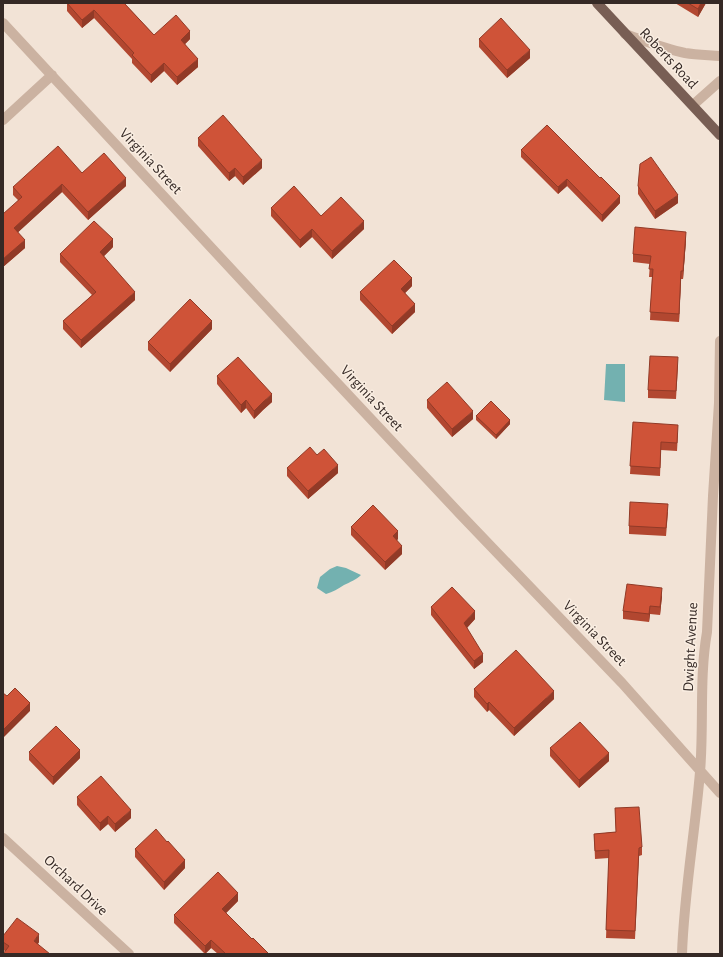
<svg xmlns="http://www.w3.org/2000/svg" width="723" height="957" viewBox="0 0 723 957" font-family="'Alegreya Sans',sans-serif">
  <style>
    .water { fill: #73b1b0 }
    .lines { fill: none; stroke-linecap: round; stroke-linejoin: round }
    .minor { stroke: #cbb2a1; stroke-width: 10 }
    .major { stroke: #785e54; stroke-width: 10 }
    .wall { fill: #b24730 }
    .shaded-wall { fill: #913a27 }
    .building { fill: #cf5338; stroke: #913a27 }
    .labels { text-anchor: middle; stroke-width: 3; stroke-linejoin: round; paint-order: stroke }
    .street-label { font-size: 15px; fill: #352925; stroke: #faeee2 }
  </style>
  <rect width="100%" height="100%" fill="#f2e3d6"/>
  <path class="water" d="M606,364H625V402L604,400Z
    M337,566L346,568L361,575C356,580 350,582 344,585C338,589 333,592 326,594L317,588L320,577L330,569Z"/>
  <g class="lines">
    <path class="minor" d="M3,23L308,352L460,514L622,683L720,793
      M625,34C645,41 665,49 685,53C697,55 708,55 720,56
      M693,105L720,81
      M3,120L52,75
      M3,838L129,954
      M682,954C684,893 695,833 700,772C704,726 699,678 707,632L713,496L719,403L720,341"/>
    <path class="major" d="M597,3L720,135"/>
  </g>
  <path class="wall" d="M67,3H124L154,35L190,39L185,44L198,67L177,85L164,71L151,83L132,63V59L94,18L82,28L67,11Z
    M675,3H706L698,17Z
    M479,39L530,58L507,78L479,47Z
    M198,138L262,168L243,185L235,176L229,181L198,146Z
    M521,150L620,203L602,222L567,186L558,194L521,157Z
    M82,173L126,186L88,220L62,192L18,232L25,248L3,267L18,200L13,195V187Z
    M638,186L678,203L655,219L638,194Z
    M271,208L321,216L364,229L332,259L312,237L300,248L271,216Z
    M686,240L683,279H681L679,322L650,320L652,277H649L650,264L633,262V254Z
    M113,247L104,256L135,300L81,348L63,329V321L92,295L60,262V254Z
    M412,286L405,293L415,312L392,334L360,300V292Z
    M212,329L170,372L148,350V342Z
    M678,365L676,399L648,398V390Z
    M217,376L272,402L263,410L254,419L246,408L241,413L217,384Z
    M427,400L473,419L452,437L427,408Z
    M476,416L510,424L496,439L476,420Z
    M633,422L678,433L677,451L661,450L660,476L630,474Z
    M317,455L338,473L308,499L287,476V468Z
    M668,512L666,536L629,534V526Z
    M351,527L398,539L397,540L402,554L385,570L351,535Z
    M662,596L660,615L650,614L649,622L623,619V611Z
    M431,607L475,619L467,628L483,662L474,669L431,615Z
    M474,689L554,699L514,736L489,710L487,712L474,697Z
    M550,748L609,761L579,788L550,756Z
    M29,752L80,758L53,785L29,760Z
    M77,797L131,818L115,832L108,824L100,831L77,805Z
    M615,808L642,847V855L639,856L635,939L606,938L609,858L595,859L594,834L616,832Z
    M135,849L185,868L164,890L135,857Z
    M238,901L226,913L252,939L269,954H218L211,948L205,954L174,923V915Z
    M3,936L39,942L38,944L5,951L3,950Z"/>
  <path class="shaded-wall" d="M701,3H706L698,17V9Z
    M94,10V18L82,28V20Z
    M190,31V39L181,48V40Z
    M530,50V58L507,78V70Z
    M198,59V67L177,85V77Z
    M164,63V71L151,83V75Z
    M262,160V168L243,185V177Z
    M235,168V176L229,181V173Z
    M126,178V186L88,220V212Z
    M567,179V186L558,194V187Z
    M62,184V192L14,236V228Z
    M678,195V203L655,219V211Z
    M620,196V203L602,222V215Z
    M364,221V229L332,259V251Z
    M312,229V237L300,248V240Z
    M686,232V240L683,279V271Z
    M113,239V247L100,260V252Z
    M25,240V248L3,267V259Z
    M681,271V279L679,322V314Z
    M412,278V286L401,297V289Z
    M135,292V300L81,348V340Z
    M415,304V312L392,334V326Z
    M212,321V329L170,372V364Z
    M272,394V402L263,410L254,419V411L263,402Z
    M246,400V408L241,413V405Z
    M473,411V419L452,437V429Z
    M510,420V424L496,439V435Z
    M338,465V473L308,499V491Z
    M398,531V539L393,544V536Z
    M402,546V554L385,570V562Z
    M662,588V596L660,615V607Z
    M650,606V614L649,622V614Z
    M475,611V619L464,631V623Z
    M483,654V662L474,669V661Z
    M554,691V699L514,736V728Z
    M489,702V710L487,712V704Z
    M30,703V711L3,738V730Z
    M80,750V758L53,785V777Z
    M609,753V761L579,788V780Z
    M131,810V818L115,832V824Z
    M108,816V824L100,831V823Z
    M185,860V868L164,890V882Z
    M238,893V901L222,917V909Z
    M39,934V942L34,949V941Z
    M211,940V948L205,954V946Z"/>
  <path class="building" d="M67,3H124L154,35L176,15L190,31L181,40L198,59L177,77L164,63L151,75L132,55L134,53L94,10L82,20Z
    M688,3H701L698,9Z
    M501,18L530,50L507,70L479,39Z
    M223,115L262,160L243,177L235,168L229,173L198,138Z
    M547,125L600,178L601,177L620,196L602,215L567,179L558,187L521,150Z
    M58,146L82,173L104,153L126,178L88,212L62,184L14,228L25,240L3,259V214L22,197L13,187Z
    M651,157L678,195L655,211L638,186L640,164Z
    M294,186L321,216L341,197L364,221L332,251L312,229L300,240L271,208Z
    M94,221L113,239L100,252L135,292L81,340L63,321L96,292L60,254Z
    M635,227L686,232L683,271H681L679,314L650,312L653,269H649L651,256L633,254Z
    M394,260L412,278L401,289L415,304L392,326L360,292Z
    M190,299L212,321L170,364L148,342Z
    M650,356L678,357L676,391L648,390Z
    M238,357L272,394L263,402L254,411L246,400L241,405L217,376Z
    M447,382L473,411L452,429L427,400Z
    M491,401L510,420L496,435L476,416Z
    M633,422L678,425L677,443L661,442L660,468L630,466Z
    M310,447L317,455L324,449L338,465L308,491L287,468Z
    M630,502L668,504L666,528L629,526Z
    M373,505L398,531L393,536L402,546L385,562L351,527Z
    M627,584L662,588L660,607L650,606L649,614L623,611Z
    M452,587L475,611L464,623L483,654L474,661L431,607Z
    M516,650L554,691L514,728L489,702L487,704L474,689Z
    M15,688L30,703L3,730V693L7,696Z
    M580,722L609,753L579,780L550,748Z
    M56,726L80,750L53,777L29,752Z
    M101,776L131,810L115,824L108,816L100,823L77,797Z
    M639,807L642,847L639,848L635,931L606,930L609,850L595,851L594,834L616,832L615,808Z
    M156,829L167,842L168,841L185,860L164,882L135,849Z
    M218,872L238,893L222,909L252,939L253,938L269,954H226L211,940L205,946L174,915Z
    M17,918L39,934L34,941L50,954H3L9,946L3,942V936Z"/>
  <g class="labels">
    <g class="street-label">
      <text transform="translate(669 58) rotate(47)" y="5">Roberts Road</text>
      <text transform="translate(151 161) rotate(47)" y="5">Virginia Street</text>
      <text transform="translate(372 398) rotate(47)" y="5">Virginia Street</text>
      <text transform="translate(595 633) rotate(46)" y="5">Virginia Street</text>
      <text transform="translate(690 647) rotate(-87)" y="5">Dwight Avenue</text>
      <text transform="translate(76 885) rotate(43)" y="5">Orchard Drive</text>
    </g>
  </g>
  <rect width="723" height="957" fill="none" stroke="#352925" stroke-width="8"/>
</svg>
